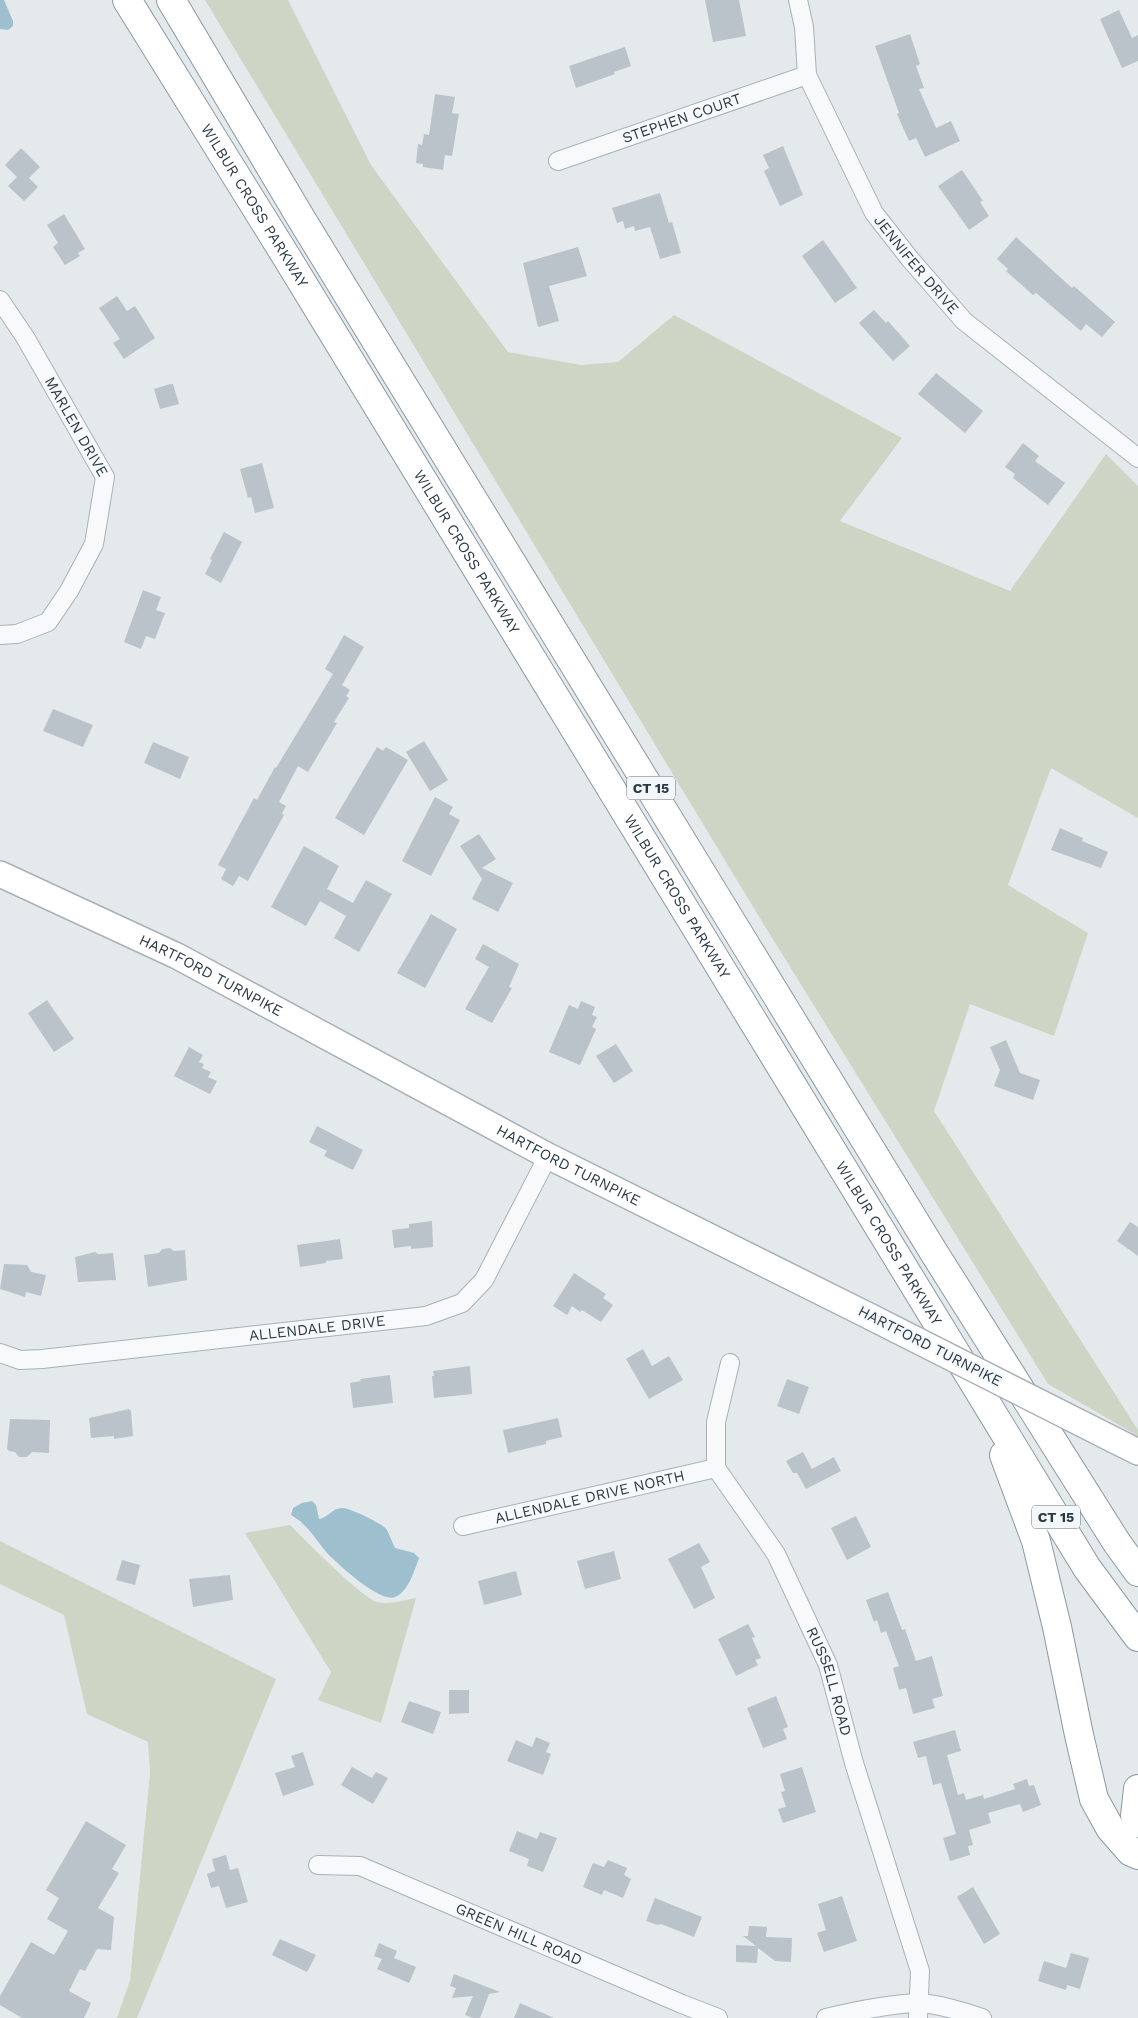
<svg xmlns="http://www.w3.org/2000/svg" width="1138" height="2018" viewBox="0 0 1138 2018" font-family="'Work Sans',sans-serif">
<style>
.green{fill:#cdd6c4}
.water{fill:#9ebfcd}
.building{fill:#bbc3ca}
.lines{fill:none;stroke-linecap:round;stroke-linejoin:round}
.minor-casing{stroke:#a8b1b7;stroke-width:20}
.secondary-casing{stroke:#a8b1b7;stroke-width:28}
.motorway-casing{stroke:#8a99a3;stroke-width:30}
.minor{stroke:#f7f9fa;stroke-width:18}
.secondary{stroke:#fff;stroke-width:25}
.motorway{stroke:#fff;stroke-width:28}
.secondary-bridge-casing{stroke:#a8b1b7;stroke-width:28;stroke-linecap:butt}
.secondary-bridge{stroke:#fff;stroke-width:25}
.labels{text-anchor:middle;stroke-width:4;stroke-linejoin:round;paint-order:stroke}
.shield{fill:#f4f7f9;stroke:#67737b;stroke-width:1}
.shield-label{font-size:14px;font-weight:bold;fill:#2a3a45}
.street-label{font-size:15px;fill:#2a3a45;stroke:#f4f7f9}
</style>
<rect width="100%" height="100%" fill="#e4e9ec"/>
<g class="green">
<polygon points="205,0 288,0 371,165 508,352 581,365 618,362 674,315 902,438 840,521 1010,591 1106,454 1138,486 1138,818 1051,768 1008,885 1088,933 1054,1036 970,1004 934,1111 1138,1430 1138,1436 1048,1384 758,915"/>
<path d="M290,1525C305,1540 361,1597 377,1602C390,1605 404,1600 416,1598L381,1723L318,1700L331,1672L245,1533Z"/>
<polygon points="0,1541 276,1679 137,2018 117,2018 130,1980 150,1773 148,1742 87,1714 64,1615 0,1584"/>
</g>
<g class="water">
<polygon points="0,0 4,0 13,21 13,26 8,30 0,29"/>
<path d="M312,1501L316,1505L319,1519C328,1518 332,1508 342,1508C350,1508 384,1524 387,1530C390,1536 392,1542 395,1548L414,1553L419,1558C414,1571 409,1591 395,1597C380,1603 339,1565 328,1554C319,1544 313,1533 303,1524C300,1520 295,1518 291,1515L293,1508L302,1503Z"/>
</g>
<g class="building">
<polygon points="705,0 739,0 746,36 713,42"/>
<polygon points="1119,10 1132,38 1138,35 1138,61 1122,68 1100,19"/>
<polygon points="910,34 920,64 916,66 924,88 919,89 936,128 951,121 960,141 925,157 916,138 909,141 897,114 899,113 875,46"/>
<polygon points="625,47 631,66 614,72 615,74 576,88 569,66"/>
<polygon points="435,94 455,97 452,113 459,114 452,156 445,155 443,170 423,167 423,164 416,163 418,144 422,145 424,134 429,135"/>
<polygon points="783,146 803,195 780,206 764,171 769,168 763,155"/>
<polygon points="21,148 40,167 29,178 38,187 24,201 8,186 17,177 5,165"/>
<polygon points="962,170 983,201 980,202 989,216 969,230 938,186"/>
<polygon points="660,193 669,223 672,222 681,253 660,259 650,227 635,231 634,226 625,229 623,221 617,223 612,208"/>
<polygon points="64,214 85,249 78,253 80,256 65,265 53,247 58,243 47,225"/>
<polygon points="1016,237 1072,288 1074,286 1115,322 1102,337 1086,324 1081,331 1036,293 1033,295 1006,271 1008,269 997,259"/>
<polygon points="823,240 857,288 835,303 802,256"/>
<polygon points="578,247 587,276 549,286 559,321 538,327 523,263"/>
<polygon points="117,296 127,311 135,306 155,338 124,359 113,343 120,339 99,308"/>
<polygon points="874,310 886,323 888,321 910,346 893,361 859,323"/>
<polygon points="936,373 983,411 965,433 918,394"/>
<polygon points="170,384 173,384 179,404 160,409 154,389"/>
<polygon points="1023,443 1039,456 1035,461 1065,483 1048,505 1013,478 1015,474 1005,467"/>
<polygon points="262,463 274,508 255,513 251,497 248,498 240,469"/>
<polygon points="224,532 242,542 221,583 205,574 212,560 210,559"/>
<polygon points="143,590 161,597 156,610 165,613 155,639 146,636 141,649 124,642"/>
<polygon points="344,635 364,647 342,685 350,690 346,696 349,698 334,722 337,723 308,772 298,766 279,802 286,806 282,813 284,815 248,881 239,876 233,886 221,879 226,869 218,865 254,798 257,800 275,767 276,768 333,674 325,669"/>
<polygon points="53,709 93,725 83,747 43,731"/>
<polygon points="424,741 448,780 430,791 406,752"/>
<polygon points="153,742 189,757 180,779 144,763"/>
<polygon points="377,747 383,751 386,747 408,760 364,835 335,818"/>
<polygon points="435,797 453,807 449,814 460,820 431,876 402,861"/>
<polygon points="1060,828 1083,838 1082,841 1108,852 1101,868 1051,850"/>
<polygon points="479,834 496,859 482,868 513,883 498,912 472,899 482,879 460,846"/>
<polygon points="304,846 339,866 327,889 353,903 366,880 392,894 359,952 334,938 346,916 320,901 306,926 271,907"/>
<polygon points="431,914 457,929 425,988 397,973"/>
<polygon points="483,944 519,964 509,987 512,988 492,1023 465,1009 489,967 475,959"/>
<polygon points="47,1000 74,1039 54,1052 28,1013"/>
<polygon points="581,1001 595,1007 592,1015 597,1017 592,1027 596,1029 580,1065 549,1052 569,1005 578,1009"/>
<polygon points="1006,1040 1020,1073 1040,1080 1033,1100 994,1086 1000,1070 990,1047"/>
<polygon points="616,1044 633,1071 614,1083 596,1056"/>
<polygon points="189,1047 203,1055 199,1062 204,1064 202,1068 211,1072 208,1077 217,1081 210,1094 174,1076"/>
<polygon points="317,1126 363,1150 353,1170 324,1156 327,1151 309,1142"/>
<polygon points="432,1221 433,1247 411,1249 411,1246 394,1248 392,1230 409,1228 409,1224"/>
<polygon points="1130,1222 1138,1227 1138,1256 1117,1241"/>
<polygon points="340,1239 343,1259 326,1261 326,1263 300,1267 297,1245"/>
<polygon points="170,1248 174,1251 185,1250 187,1280 148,1287 144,1255 159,1253 162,1249"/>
<polygon points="95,1252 98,1254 113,1253 116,1280 78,1282 75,1257"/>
<polygon points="4,1264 27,1265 31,1272 46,1275 41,1296 26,1292 25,1297 0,1289"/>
<polygon points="574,1273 606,1294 603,1298 613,1305 601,1322 582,1310 580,1312 572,1306 567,1315 553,1306"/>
<polygon points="643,1349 652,1366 669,1356 683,1380 649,1399 626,1359"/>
<polygon points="470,1366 472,1394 434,1398 432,1376 434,1376 433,1371"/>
<polygon points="390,1375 393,1403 353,1408 350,1383 361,1381 360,1379"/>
<polygon points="787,1379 809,1387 799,1414 777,1406"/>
<polygon points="129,1409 131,1411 133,1436 114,1439 114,1436 91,1438 89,1418"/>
<polygon points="558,1418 562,1437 546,1441 546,1444 508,1453 503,1430"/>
<polygon points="10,1419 50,1420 49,1453 32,1452 27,1457 19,1457 15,1452 9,1451 7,1449"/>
<polygon points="803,1452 812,1469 834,1457 841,1471 806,1489 797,1473 793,1473 786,1461"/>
<polygon points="856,1516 871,1547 847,1560 831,1528"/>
<polygon points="699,1543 710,1562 701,1567 715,1598 694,1609 668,1559"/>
<polygon points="614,1551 621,1579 585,1589 577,1561"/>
<polygon points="122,1560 140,1565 135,1585 116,1580"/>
<polygon points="516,1571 522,1595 484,1605 478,1581"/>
<polygon points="230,1575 233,1600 193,1607 189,1579"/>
<polygon points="888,1592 902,1630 905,1629 916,1661 932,1656 943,1696 932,1699 935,1708 913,1714 906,1688 899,1690 893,1668 899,1666 886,1631 881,1633 877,1620 874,1622 866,1600"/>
<polygon points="748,1624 755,1637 752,1638 761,1658 755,1660 758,1665 736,1676 718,1639"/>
<polygon points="449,1690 469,1690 469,1713 449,1714"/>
<polygon points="776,1696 788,1727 783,1729 787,1739 763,1748 747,1708"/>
<polygon points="409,1701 441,1712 433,1734 401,1722"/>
<polygon points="955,1730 961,1751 947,1755 958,1795 964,1793 966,1800 983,1795 984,1799 1015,1789 1013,1784 1027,1779 1029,1786 1034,1785 1041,1805 1023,1812 1020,1804 988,1813 991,1823 969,1830 973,1845 968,1846 970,1855 950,1861 943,1838 956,1834 941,1783 933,1785 926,1756 918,1758 913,1742"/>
<polygon points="536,1737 550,1743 546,1752 551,1754 543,1775 507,1761 516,1740 532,1747"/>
<polygon points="303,1752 314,1785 283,1796 275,1773 295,1767 291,1756"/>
<polygon points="352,1767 372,1778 376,1772 388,1778 373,1804 341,1785"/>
<polygon points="802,1767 816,1812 783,1823 778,1809 786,1807 781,1792 785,1791 780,1774"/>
<polygon points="86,1821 126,1845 112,1869 119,1873 98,1908 114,1917 111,1950 97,1949 85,1971 80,1969 69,1991 91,2003 84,2018 22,2018 0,2005 0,1996 31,1942 54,1955 68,1931 47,1919 59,1898 46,1890"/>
<polygon points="517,1831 537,1839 540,1832 557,1838 543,1872 527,1866 529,1859 509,1851"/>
<polygon points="226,1855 230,1870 238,1868 248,1902 226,1908 219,1886 211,1888 207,1874 215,1871 212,1859"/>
<polygon points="608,1860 627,1868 624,1875 631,1879 623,1898 604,1890 602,1895 583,1887 593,1863 604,1867"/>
<polygon points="973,1887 1000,1934 984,1944 957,1897"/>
<polygon points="842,1896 857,1941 824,1952 817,1933 826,1930 818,1904"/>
<polygon points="655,1898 702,1917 694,1937 661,1924 658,1925 646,1921"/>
<polygon points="749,1926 767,1927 766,1937 792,1938 791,1962 775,1961 758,1948 757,1963 736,1962 736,1945 756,1946 743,1936 748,1936"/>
<polygon points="280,1939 316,1955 307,1972 272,1955"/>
<polygon points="379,1943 397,1951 394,1958 416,1967 409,1983 377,1969 382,1959 374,1956"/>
<polygon points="1071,1953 1089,1958 1080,1989 1067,1985 1066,1990 1038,1981 1044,1961 1066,1968"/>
<polygon points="454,1974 500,1992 489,1994 480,2018 473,2018 465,2015 473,1996 452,1998 456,1988 450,1986"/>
<polygon points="520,2003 554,2018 514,2018"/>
</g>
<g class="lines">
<g class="minor-casing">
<g id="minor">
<path id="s1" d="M798,0L804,27L807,75L874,213L910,259L964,321L1138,458"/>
<path id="s2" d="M558,161L807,75"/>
<path id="s3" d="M0,300L25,337L105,477L94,544L69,591L48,622L17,634L0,635"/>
<path id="s4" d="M0,1353L20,1360L42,1359L426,1316L462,1303L484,1280L548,1156"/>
<path id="s5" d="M730,1363L716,1422V1468L776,1554L828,1665L854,1763L920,1971L918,2018"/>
<path id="s6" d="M463,1526L716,1468"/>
<path id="s7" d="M318,1865L360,1866L682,2004L718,2018"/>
<path d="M826,2018C855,2011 887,2004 918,2003C934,2003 965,2012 982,2018"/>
</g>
</g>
<g class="secondary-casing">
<g id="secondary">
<path id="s8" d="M0,874L177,956L548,1156L871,1317"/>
<polyline points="1114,1440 1138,1452"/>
</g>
</g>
<g class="motorway-casing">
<g id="motorway">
<path id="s9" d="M127,0L289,261L1087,1568L1138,1637"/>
<polyline points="171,0 302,220 933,1251 1117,1543 1138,1572"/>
<polyline points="1004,1455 1036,1541 1057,1627 1079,1735 1094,1799 1110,1828 1131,1852 1138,1855"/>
<polyline points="1138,1789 1135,1816 1138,1823"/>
</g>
</g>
<use href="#minor" class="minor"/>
<use href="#secondary" class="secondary"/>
<use href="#motorway" class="motorway"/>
<g class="secondary-bridge-casing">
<polyline id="secondary-bridge" points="871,1317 1114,1440"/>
</g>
<use href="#secondary-bridge" class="secondary-bridge"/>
</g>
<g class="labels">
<g class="shield">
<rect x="627" y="776.5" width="48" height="23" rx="4"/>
<rect x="1032" y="1505.5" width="48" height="23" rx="4"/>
</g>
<g class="shield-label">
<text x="651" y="793">CT 15</text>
<text x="1056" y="1522">CT 15</text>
</g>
<g class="street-label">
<text dy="5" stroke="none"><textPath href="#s2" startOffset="131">STEPHEN COURT</textPath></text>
<text dy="5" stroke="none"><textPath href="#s9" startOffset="242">WILBUR CROSS PARKWAY</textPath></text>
<text dy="5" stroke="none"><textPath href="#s1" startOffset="296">JENNIFER DRIVE</textPath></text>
<text dy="5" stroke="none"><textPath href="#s3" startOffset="148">MARLEN DRIVE</textPath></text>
<text dy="5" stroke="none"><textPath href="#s9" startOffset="648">WILBUR CROSS PARKWAY</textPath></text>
<text dy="5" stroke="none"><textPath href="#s9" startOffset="1052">WILBUR CROSS PARKWAY</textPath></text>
<text dy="5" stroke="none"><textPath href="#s8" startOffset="234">HARTFORD TURNPIKE</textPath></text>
<text dy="5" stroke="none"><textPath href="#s8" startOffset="639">HARTFORD TURNPIKE</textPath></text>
<text dy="5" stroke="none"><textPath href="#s9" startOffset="1458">WILBUR CROSS PARKWAY</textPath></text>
<text dy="5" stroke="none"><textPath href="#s4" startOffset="320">ALLENDALE DRIVE</textPath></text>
<text transform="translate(930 1346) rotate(27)" y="5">HARTFORD TURNPIKE</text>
<text dy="5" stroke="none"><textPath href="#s6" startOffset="130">ALLENDALE DRIVE NORTH</textPath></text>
<text dy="5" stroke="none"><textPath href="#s5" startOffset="350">RUSSELL ROAD</textPath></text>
<text dy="5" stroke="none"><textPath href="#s7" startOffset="215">GREEN HILL ROAD</textPath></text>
</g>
</g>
</svg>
